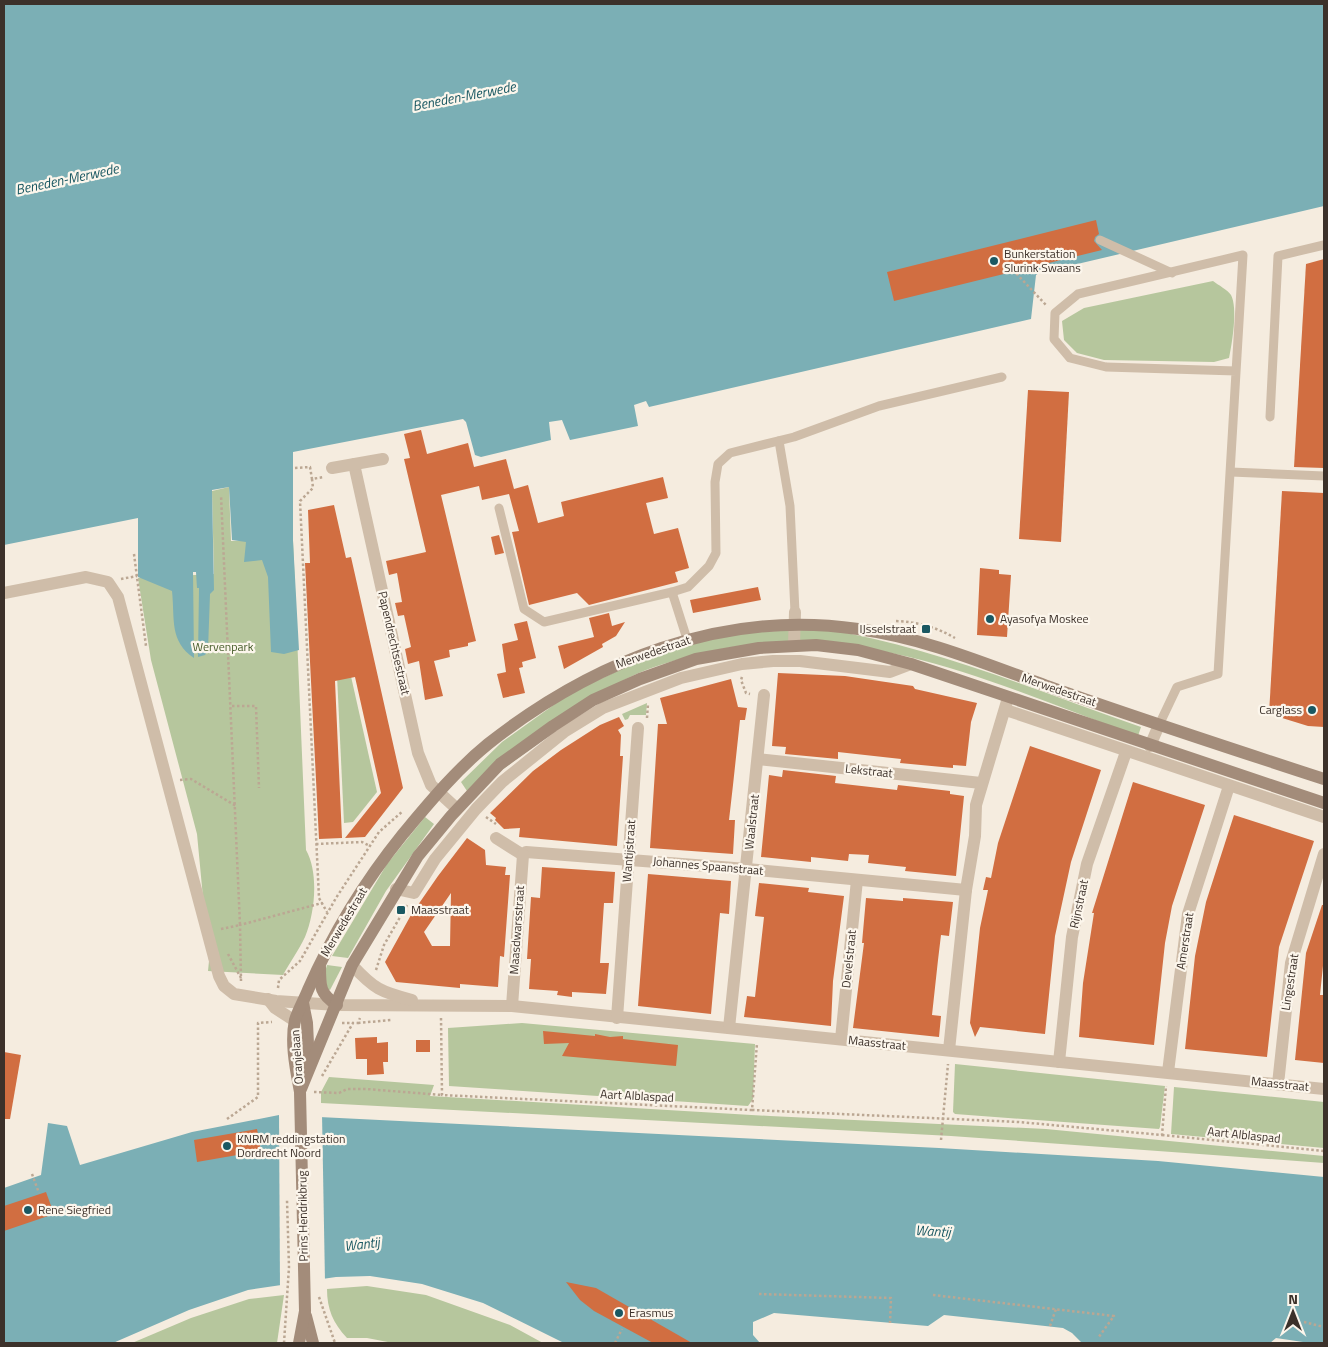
<svg xmlns="http://www.w3.org/2000/svg" width="1328" height="1347" viewBox="0 0 1328 1347" font-family="'Titillium Web',sans-serif">
<style>
.green{fill:#b6c69d}
.water{fill:#7bafb5}
.pier{fill:#f5ecdf}
.building{fill:#d16e41;fill-rule:evenodd}
.lines{fill:none;stroke-linecap:round;stroke-linejoin:round}
.path{stroke:#bba793;stroke-width:2.5;stroke-dasharray:2.5 2.5;stroke-linecap:butt}
.service{stroke:#cfbda9;stroke-width:9}
.minor{stroke:#cfbda9;stroke-width:12}
.secondary{stroke:#a38c7a;stroke-width:12}
.poi-dot{fill:#1a5862;stroke:#fcf6ec;stroke-width:2}
.labels{text-anchor:middle;stroke-width:4.5;stroke-linejoin:round;paint-order:stroke}
.poi-label{font-size:12px;fill:#3c312a;stroke:#fcf6ec;text-anchor:start}
.street-label{font-size:12px;fill:#3c312a;stroke:#fcf6ec}
.park-label{font-size:12px;fill:#475d2b;stroke:#fcf6ec}
.water-label{font-size:14px;font-style:italic;fill:#1a5862;stroke:#fcf6ec}
</style>
<rect width="100%" height="100%" fill="#f5ecdf"/>
<g class="green">
<path d="M1213,281C1218,285 1228,290 1231,295C1238,308 1232,344 1229,358L1214,362L1104,360L1077,353L1064,340L1062,321L1084,308Z"/>
<path d="M229,487L231,541L293,540L306,850C319,873 315,913 305,937C299,950 290,962 283,975L208,971L209,961L197,834L151,660L138,578L214,574L212,491Z"/>
<path d="M823,629C932,646 1037,691 1141,727L1138,736C992,683 853,613 695,655C673,661 650,667 630,677C613,685 597,701 581,712C544,739 506,767 469,794L461,782L502,742L569,694L649,656L731,633Z"/>
<polygon points="341,632 377,792 353,822 344,823 335,633"/>
<polygon points="647,703 646,715 630,715 628,719 625,720 622,714"/>
<polygon points="425,817 434,824 386,891 348,958 332,956 387,864"/>
<polygon points="327,965 342,967 330,990 327,989 325,972"/>
<polygon points="522,1023 755,1044 753,1099 748,1106 449,1086 448,1028"/>
<polygon points="955,1064 1165,1086 1160,1127 1159,1129 955,1114 953,1112"/>
<polygon points="329,1077 434,1085 430,1096 770,1116 1046,1129 1324,1156 1324,1163 951,1136 321,1103 321,1092"/>
<polygon points="1174,1087 1324,1102 1324,1148 1171,1134"/>
<path d="M367,1286L426,1295L510,1325L543,1343H393L367,1338H347C333,1323 327,1309 327,1289Z"/>
<polygon points="284,1295 277,1343 132,1343 191,1318 249,1299"/>
</g>
<g class="water">
<path d="M4,4H1324V206L1039,273L1036,275L1031,319L649,407L646,401L634,405L638,426L570,440L562,420L549,422L551,440L481,457L475,455L466,422L463,419L293,452V541L299,650L284,654L271,652L268,577L262,560L244,562L246,542L232,540L229,487L212,490L214,590L210,594L208,650L205,655L198,657L199,588H197L196,572H193L194,658C169,641 175,619 172,591L138,577V518L4,545Z"/>
<polygon points="279,1115 939,1148 1158,1161 1324,1177 1324,1342 1303,1342 1276,1338 1270,1343 1082,1343 1072,1333 1063,1328 944,1315 928,1326 774,1313 753,1322 753,1335 760,1343 564,1343 483,1303 422,1284 370,1276 336,1277 248,1290 189,1310 113,1343 4,1343 4,1188 41,1175 48,1123 67,1126 80,1165 192,1132"/>
</g>
<polygon class="pier" points="279,1112 322,1114 325,1282 280,1288"/>
<g class="building">
<polygon points="1096,220 1099,234 1095,237 1094,241 1102,250 894,301 887,272"/>
<polygon points="1324,259 1324,468 1294,467 1306,264"/>
<polygon points="1028,390 1069,392 1061,542 1019,539"/>
<polygon points="421,430 427,454 468,443 474,467 506,459 514,489 528,485 538,523 564,516 561,502 663,477 668,498 646,503 654,534 678,528 689,568 675,572 678,582 589,605 577,593 529,605 512,532 519,531 509,494 482,500 479,486 441,495 476,641 468,643 468,646 449,650 450,657 434,661 443,696 425,700 419,661 408,664 405,649 411,647 404,615 398,616 395,603 402,602 397,573 389,575 386,561 426,552 404,459 410,458 404,434"/>
<polygon points="1282,491 1324,493 1324,727 1308,726 1269,714"/>
<polygon points="334,505 346,558 351,557 403,788 365,837 345,838 381,793 355,677 335,681 342,838 319,839 305,563 310,563 308,510"/>
<polygon points="499,535 504,553 495,555 491,537"/>
<polygon points="980,568 999,570 999,574 1011,575 1007,637 977,635"/>
<polygon points="758,587 761,600 693,613 690,600"/>
<polygon points="609,613 612,626 625,622 616,636 602,644 603,647 564,669 558,646 594,637 589,618"/>
<polygon points="527,621 536,658 522,662 523,667 519,668 525,693 503,698 497,674 506,672 502,644 518,640 514,624"/>
<polygon points="778,673 845,676 913,686 915,689 977,703 971,722 966,766 953,765 953,768 942,767 900,763 901,759 838,752 838,759 785,754 786,747 772,746"/>
<polygon points="731,679 738,707 747,708 745,720 740,720 733,785 729,820 735,820 733,854 650,848 658,724 667,724 660,698"/>
<polygon points="619,717 624,726 618,730 621,735 620,756 623,756 617,846 519,837 520,828 504,829 495,820 496,818 490,813 533,771 561,750 600,725"/>
<polygon points="1030,746 1101,770 1071,862 1055,936 1045,1034 980,1027 975,1037 970,1023 980,928 988,890 983,890 986,877 991,878 998,843"/>
<polygon points="783,770 836,776 835,783 897,790 898,785 950,791 950,794 964,796 956,876 905,871 906,867 868,863 869,855 849,854 848,861 811,857 811,862 761,857 769,775 782,777"/>
<polygon points="1133,782 1205,805 1172,906 1165,943 1154,1045 1079,1037 1083,983 1094,913 1092,913"/>
<polygon points="1234,815 1314,841 1279,947 1267,1057 1185,1049 1195,956 1206,902"/>
<path d="M467,838L485,850L486,865L506,867L505,875H510L504,957L500,956L498,987L460,984V988L396,982L385,962L411,915L438,876ZM451,893L450,946H432L424,932Z"/>
<polygon points="542,867 615,872 613,903 604,903 600,963 609,963 606,994 572,992 572,997 557,995 558,991 529,989 531,959 527,959 531,897 540,898"/>
<polygon points="648,874 731,881 729,914 720,913 711,1014 638,1006"/>
<polygon points="759,883 809,888 808,892 844,896 833,981 831,1026 744,1017 747,996 755,997 764,917 755,916"/>
<polygon points="866,898 903,901 903,898 953,902 949,936 941,935 938,960 932,1015 941,1016 939,1037 853,1028 864,943 862,943"/>
<polygon points="1322,905 1324,905 1324,956 1320,995 1324,995 1324,1063 1295,1060 1306,953"/>
<polygon points="543,1031 595,1036 595,1034 610,1037 623,1036 623,1039 678,1045 676,1066 562,1056 569,1043 544,1044"/>
<polygon points="377,1037 377,1043 388,1042 388,1062 383,1062 384,1074 367,1075 367,1059 356,1059 355,1038"/>
<rect x="416" y="1040" width="14" height="12"/>
<polygon points="4,1052 21,1055 10,1119 4,1119"/>
<polygon points="257,1129 261,1151 197,1162 194,1140"/>
<polygon points="46,1192 54,1214 4,1231 4,1206"/>
<polygon points="566,1282 596,1288 692,1343 653,1343 594,1311 580,1300"/>
</g>
<g class="lines">
<g class="path">
<polyline points="1013,270 1046,305"/>
<polyline points="295,468 310,467 312,479 324,477"/>
<polyline points="312,479 313,488 300,501 319,898 327,912"/>
<polyline points="134,554 146,646"/>
<polyline points="121,579 137,576"/>
<path d="M896,621C918,622 936,627 955,638"/>
<polyline points="742,677 741,680 746,693 750,694"/>
<polyline points="232,706 256,706 259,788"/>
<polyline points="647,718 648,704"/>
<polyline points="180,780 191,779 236,806"/>
<polyline points="486,817 496,824"/>
<polyline points="316,844 362,842 370,846"/>
<polyline points="221,929 240,925 221,495"/>
<polyline points="228,954 241,978"/>
<polyline points="376,970 384,945 407,905"/>
<polyline points="241,981 240,925 322,903"/>
<polyline points="278,988 279,980 300,961 336,898 379,832 403,811"/>
<polyline points="441,1018 442,1095 752,1110 757,1043"/>
<polyline points="342,1023 353,1023"/>
<polyline points="358,1023 391,1020"/>
<polyline points="322,1076 353,1023 358,1023 360,1018"/>
<polyline points="314,1092 339,1093 347,1089 366,1089 442,1095"/>
<polyline points="752,1110 1019,1122 1162,1135 1166,1086"/>
<polyline points="227,1119 258,1097 258,1023 272,1022"/>
<polyline points="1162,1135 1324,1151"/>
<polyline points="941,1140 948,1064"/>
<polyline points="32,1174 39,1193"/>
<polyline points="759,1294 891,1298 890,1323"/>
<polyline points="933,1295 1114,1316 1098,1338"/>
<polyline points="319,1297 335,1343"/>
<polyline points="1304,1322 1324,1327"/>
<polyline points="1050,1326 1056,1309"/>
<polyline points="284,1343 289,1267 287,1200"/>
<polyline points="615,1343 622,1329"/>
<polyline points="1324,1343 1324,1342"/>
</g>
<g class="service">
<polyline points="1100,240 1172,273"/>
<polyline points="1270,417 1278,256 1324,245"/>
<polyline points="779,441 790,506 795,612"/>
<polyline points="1231,472 1324,476"/>
<polyline points="499,508 524,609 544,622 672,592 688,587 709,566 716,553 715,482 718,464 730,453 794,437 879,406 1002,377"/>
<polyline points="672,592 687,639"/>
<polyline points="1159,725 1177,687 1218,674 1243,255 1078,294 1055,313 1054,339 1070,358 1106,367 1236,371"/>
</g>
<g class="minor">
<polyline points="354,464 418,753 431,785 457,809"/>
<polyline points="332,468 383,459"/>
<polyline points="4,593 86,577 108,582 118,597 219,976 224,986 234,994 276,1001 337,1005 512,1006 1324,1089"/>
<polyline points="794,645 795,612"/>
<polyline points="1006,710 1324,817"/>
<polyline points="1150,746 1159,725"/>
<polyline points="758,759 981,783"/>
<polyline points="496,838 523,855"/>
<polyline points="523,855 526,852 747,869 966,890"/>
<polyline points="396,889 414,893 435,859 476,809 502,782 564,732 603,708 681,678 742,664 773,661 800,661 890,672 911,664"/>
<path d="M352,965C374,989 381,992 412,1000"/>
<polyline points="268,999 275,1008 295,1021"/>
<polyline points="512,1006 523,855"/>
<polyline points="617,1018 638,728"/>
<polyline points="729,1028 764,695"/>
<polyline points="841,1039 857,880"/>
<polyline points="949,1050 966,890 975,836 976,805 1008,698"/>
<polyline points="1059,1062 1072,937 1087,864 1126,752"/>
<polyline points="1168,1072 1188,914 1229,786"/>
<polyline points="1278,1084 1291,963 1324,854"/>
</g>
<g class="secondary">
<path d="M320,967C320,987 320,994 337,1005"/>
<polyline points="303,1003 307,1023 309,1065"/>
<polyline points="301,1089 352,965 418,856 451,816 500,764 553,726 593,700 640,679 696,659 759,648 816,645 858,650 911,664 1324,803"/>
<polyline points="306,1316 313,1343"/>
<path d="M299,1343L305,1311L300,1092C296,1070 290,1043 295,1020C298,1010 304,1000 308,990C332,935 365,881 403,834C429,803 456,770 488,744C593,661 723,609 858,629C927,638 993,667 1058,690C1146,721 1235,750 1324,779"/>
</g>
</g>
<g class="poi-dot">
<circle cx="994" cy="261" r="5"/>
<circle cx="990" cy="619" r="5"/>
<rect x="921" y="624" width="10" height="10" rx="2.5"/>
<circle cx="1312" cy="710" r="5"/>
<rect x="396" y="905" width="10" height="10" rx="2.5"/>
<circle cx="227" cy="1146" r="5"/>
<circle cx="28" cy="1210" r="5"/>
<circle cx="619" cy="1313" r="5"/>
</g>
<g class="labels">
<g class="poi-label">
<text x="1004" y="258">Bunkerstation<tspan x="1004" dy="14">Slurink Swaans</tspan></text>
<text x="1000" y="623">Ayasofya Moskee</text>
<text x="916" y="633" text-anchor="end">IJsselstraat</text>
<text x="1302" y="714" text-anchor="end">Carglass</text>
<text x="411" y="914">Maasstraat</text>
<text x="237" y="1143">KNRM reddingstation<tspan x="237" dy="14">Dordrecht Noord</tspan></text>
<text x="38" y="1214">Rene Siegfried</text>
<text x="629" y="1317">Erasmus</text>
</g>
<g class="street-label">
<text transform="translate(394 643) rotate(77)" y="4">Papendrechtsestraat</text>
<text transform="translate(653 652) rotate(-19)" y="4">Merwedestraat</text>
<text transform="translate(1059 690) rotate(19)" y="4">Merwedestraat</text>
<text transform="translate(869 771) rotate(6)" y="4">Lekstraat</text>
<text transform="translate(752 822) rotate(-84)" y="4">Waalstraat</text>
<text transform="translate(629 851) rotate(-86)" y="4">Wantijstraat</text>
<text transform="translate(708 866) rotate(5)" y="4">Johannes Spaanstraat</text>
<text transform="translate(1079 904) rotate(-78)" y="4">Rijnstraat</text>
<text transform="translate(344 922) rotate(-59)" y="4">Merwedestraat</text>
<text transform="translate(517 930) rotate(-86)" y="4">Maasdwarsstraat</text>
<text transform="translate(1185 941) rotate(-81)" y="4">Amerstraat</text>
<text transform="translate(849 959) rotate(-84)" y="4">Develstraat</text>
<text transform="translate(1290 982) rotate(-81)" y="4">Lingestraat</text>
<text transform="translate(877 1043) rotate(6)" y="4">Maasstraat</text>
<text transform="translate(297 1057) rotate(-94)" y="4">Oranjelaan</text>
<text transform="translate(1280 1084) rotate(6)" y="4">Maasstraat</text>
<text transform="translate(637 1096) rotate(3)" y="4">Aart Alblaspad</text>
<text transform="translate(1244 1135) rotate(6)" y="4">Aart Alblaspad</text>
<text transform="translate(303 1216) rotate(-91)" y="4">Prins Hendrikbrug</text>
</g>
<g class="park-label">
<text x="223" y="651">Wervenpark</text>
</g>
<g class="water-label">
<text transform="translate(464 96) rotate(-11)" y="5">Beneden-Merwede</text>
<text transform="translate(67 179) rotate(-12)" y="5">Beneden-Merwede</text>
<text transform="translate(933 1231) rotate(3)" y="5">Wantij</text>
<text transform="translate(362 1244) rotate(-7)" y="5">Wantij</text>
</g>
</g>
<rect width="1328" height="1347" fill="none" stroke="#3c312a" stroke-width="10"/>
<g transform="translate(1293 1312)" stroke="#fcf6ec" stroke-width="4" paint-order="stroke">
<path d="M0-4L9 19L0 12L-9 19Z" fill="#3c312a"/>
<text y="-8" font-size="14" font-weight="bold" text-anchor="middle" fill="#3c312a">N</text>
</g>
</svg>
